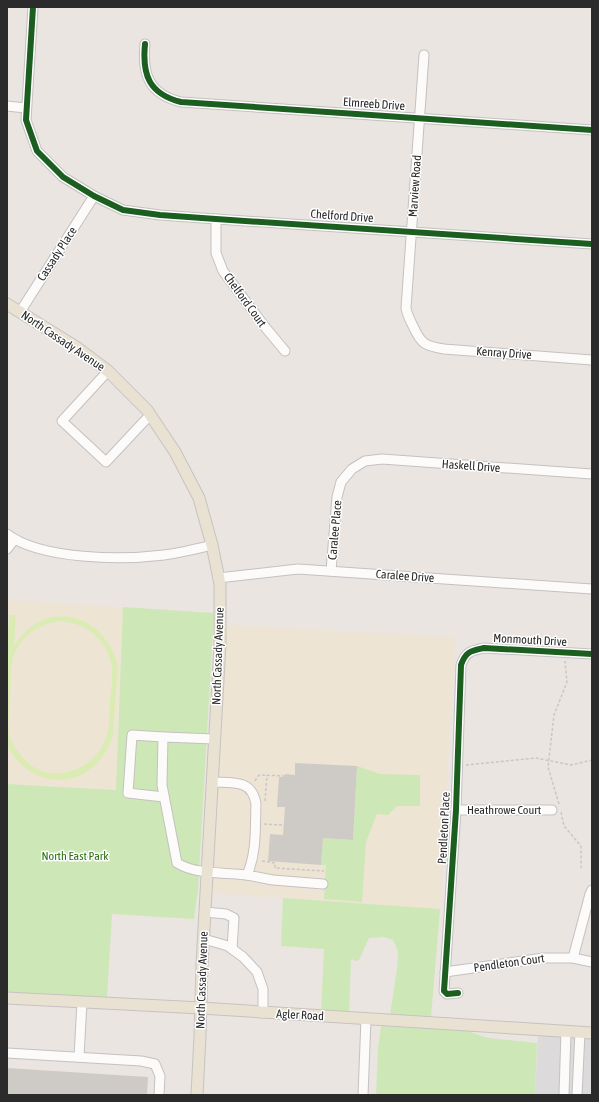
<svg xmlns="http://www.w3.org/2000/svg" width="599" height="1102" viewBox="0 0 599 1102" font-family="'Asap Condensed',sans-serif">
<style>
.industrial{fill:#dddadc}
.education{fill:#eee4d4}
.green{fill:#cde8b6}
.pitch{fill:#daecb3;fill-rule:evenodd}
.building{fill:#cecbc7}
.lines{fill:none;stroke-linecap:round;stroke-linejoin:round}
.minor-casing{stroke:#c3c1c2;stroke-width:11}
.major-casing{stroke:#c5c3c1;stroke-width:13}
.path{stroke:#c8c7c7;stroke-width:1.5;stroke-dasharray:3 2;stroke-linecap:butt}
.minor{stroke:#fcfbfa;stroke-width:9}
.major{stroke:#e9e2d2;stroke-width:11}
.cycleway-casing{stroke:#fff;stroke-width:8}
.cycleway{stroke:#1b5e20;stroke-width:6}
.labels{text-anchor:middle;stroke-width:3;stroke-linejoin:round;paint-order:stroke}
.street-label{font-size:12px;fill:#2b2b2b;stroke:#fff}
.park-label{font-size:12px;fill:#2b7013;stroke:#fff}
</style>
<rect width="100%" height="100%" fill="#eae5e0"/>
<polygon class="industrial" points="538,1034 592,1037 592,1095 535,1095"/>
<g class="education">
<polygon points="7,600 123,607 116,790 7,784"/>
<polygon points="226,625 455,637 440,909 213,893"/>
</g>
<g class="green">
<polygon points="123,607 214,613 198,889 194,919 112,914 107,998 7,992 7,784 116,790"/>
<polygon points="357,766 380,774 420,775 420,806 397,806 388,815 377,814 366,842 362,902 324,899 326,865 321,865 323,838 353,840"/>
<polygon points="283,898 440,909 431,1017 390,1015 397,969 398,951 393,940 384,937 369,938 359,960 356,961 351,959 349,1013 321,1012 324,949 281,946"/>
<polygon points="381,1026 467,1031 488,1038 537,1043 535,1095 376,1095 378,1049"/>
</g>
<path class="pitch" d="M9,615H16L14,646C18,641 22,634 27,630C63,599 109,624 118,667L113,735C96,791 33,795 7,745V649ZM60,621C85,622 108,640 112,667C113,678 111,690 110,700C109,710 110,721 108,730C103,758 78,775 51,773C33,771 21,758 12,742C6,730 9,714 10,701C11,689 10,669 13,658C20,636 38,624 60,621Z"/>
<g class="building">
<polygon points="295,763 357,766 353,840 323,838 321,865 268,861 270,834 283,835 285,807 277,807 279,777 285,777 285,774 295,775"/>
<polygon points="7,1068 148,1077 147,1095 7,1095"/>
</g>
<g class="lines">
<g class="minor-casing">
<g id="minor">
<polyline points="33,7 26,120 37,151 63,177 94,196 123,210 160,215 216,219 592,244"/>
<path d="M145,44C142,75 149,94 181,102L592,130"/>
<path d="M424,55L406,308C407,315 410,320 413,326C421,344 425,346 444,349L592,360"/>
<polyline points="7,106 26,108"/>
<polyline points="216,219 216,253 223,271 265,327 285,351"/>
<polyline points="20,312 94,196"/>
<polyline points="108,371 62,421 106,462 150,415"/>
<path d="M7,534C41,560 123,560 164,555C180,553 196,549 212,545"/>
<polyline points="7,549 14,540"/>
<polyline points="331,571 337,497 341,482 352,469 365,461 382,459 592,474"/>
<polyline points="218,578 298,569 592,589"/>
<polyline points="163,737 132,735 128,793 164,797"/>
<path d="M212,782C233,783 252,779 256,804C255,828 257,852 247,875C224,872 197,875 177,863L162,785L163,737L215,739"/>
<polyline points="456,810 552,810"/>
<polyline points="247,875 273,880 323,884"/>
<polyline points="205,912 226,914 234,918 232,949"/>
<polyline points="204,939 228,946 243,957 257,972 263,989 263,1013"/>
<polyline points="573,958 590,894 592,890"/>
<polyline points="445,972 543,958 573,958 592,962"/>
<path d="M458,993L447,994L444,991L456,810L461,665C466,651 471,651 484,648L592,654"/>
<polyline points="7,1053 141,1061 155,1064 160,1076 159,1095"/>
<polyline points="79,1057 82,1002"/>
<polyline points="363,1095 366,1019"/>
<polyline points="564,1095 566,1031"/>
<polyline points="577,1095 580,1032"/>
</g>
</g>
<g class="major-casing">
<g id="major">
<polyline points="7,304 76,347 108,371 147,410 175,452 199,498 212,545 220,584 220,644 202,964 200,1036 197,1095"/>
<polyline points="7,998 201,1008 592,1033"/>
</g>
</g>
<g class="path">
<polyline points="466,765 536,758 571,765 592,760"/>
<polyline points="255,781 258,776 260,775 285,776"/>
<polyline points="265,801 267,775"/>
<polyline points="559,804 548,767 554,715 567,682 565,661"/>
<polyline points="561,812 564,826 581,846 581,868"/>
<polyline points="264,824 283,825"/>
<polyline points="262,861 275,863 275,868 324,871"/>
</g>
<use href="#minor" class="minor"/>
<use href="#major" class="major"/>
<g class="cycleway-casing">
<g id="cycleway">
<polyline points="33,7 26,120 37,151 63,177 94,196 123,210 160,215 216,219 592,244"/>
<path d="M145,44C142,75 149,94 181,102L592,130"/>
<path d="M458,993L447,994L444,991L456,810L461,665C466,651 471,651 484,648L592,654"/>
</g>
</g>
<use href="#cycleway" class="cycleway"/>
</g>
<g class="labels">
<g class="street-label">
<text transform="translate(374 104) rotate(4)" y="4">Elmreeb Drive</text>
<text transform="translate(415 186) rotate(-86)" y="4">Marview Road</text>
<text transform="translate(342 216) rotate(4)" y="4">Chelford Drive</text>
<text transform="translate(57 254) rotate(-57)" y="4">Cassady Place</text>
<text transform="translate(245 300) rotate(54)" y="4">Chelford Court</text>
<text transform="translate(63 341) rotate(34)" y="4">North Cassady Avenue</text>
<text transform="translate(504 353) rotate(4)" y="4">Kenray Drive</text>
<text transform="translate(471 466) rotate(4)" y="4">Haskell Drive</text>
<text transform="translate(335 530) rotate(-85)" y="4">Caralee Place</text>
<text transform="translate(405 576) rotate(4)" y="4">Caralee Drive</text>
<text transform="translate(530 640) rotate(3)" y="4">Monmouth Drive</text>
<text transform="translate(218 656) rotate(-88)" y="4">North Cassady Avenue</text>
<text x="504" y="814">Heathrowe Court</text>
<text transform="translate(444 828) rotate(-87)" y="4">Pendleton Place</text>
<text transform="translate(509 963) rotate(-8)" y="4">Pendleton Court</text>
<text transform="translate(202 980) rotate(-88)" y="4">North Cassady Avenue</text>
<text transform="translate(300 1015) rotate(3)" y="4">Agler Road</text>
</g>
<g class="park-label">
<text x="75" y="860">North East Park</text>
</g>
</g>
<rect width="599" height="1102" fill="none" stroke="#2b2b2b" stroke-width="16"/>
</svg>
